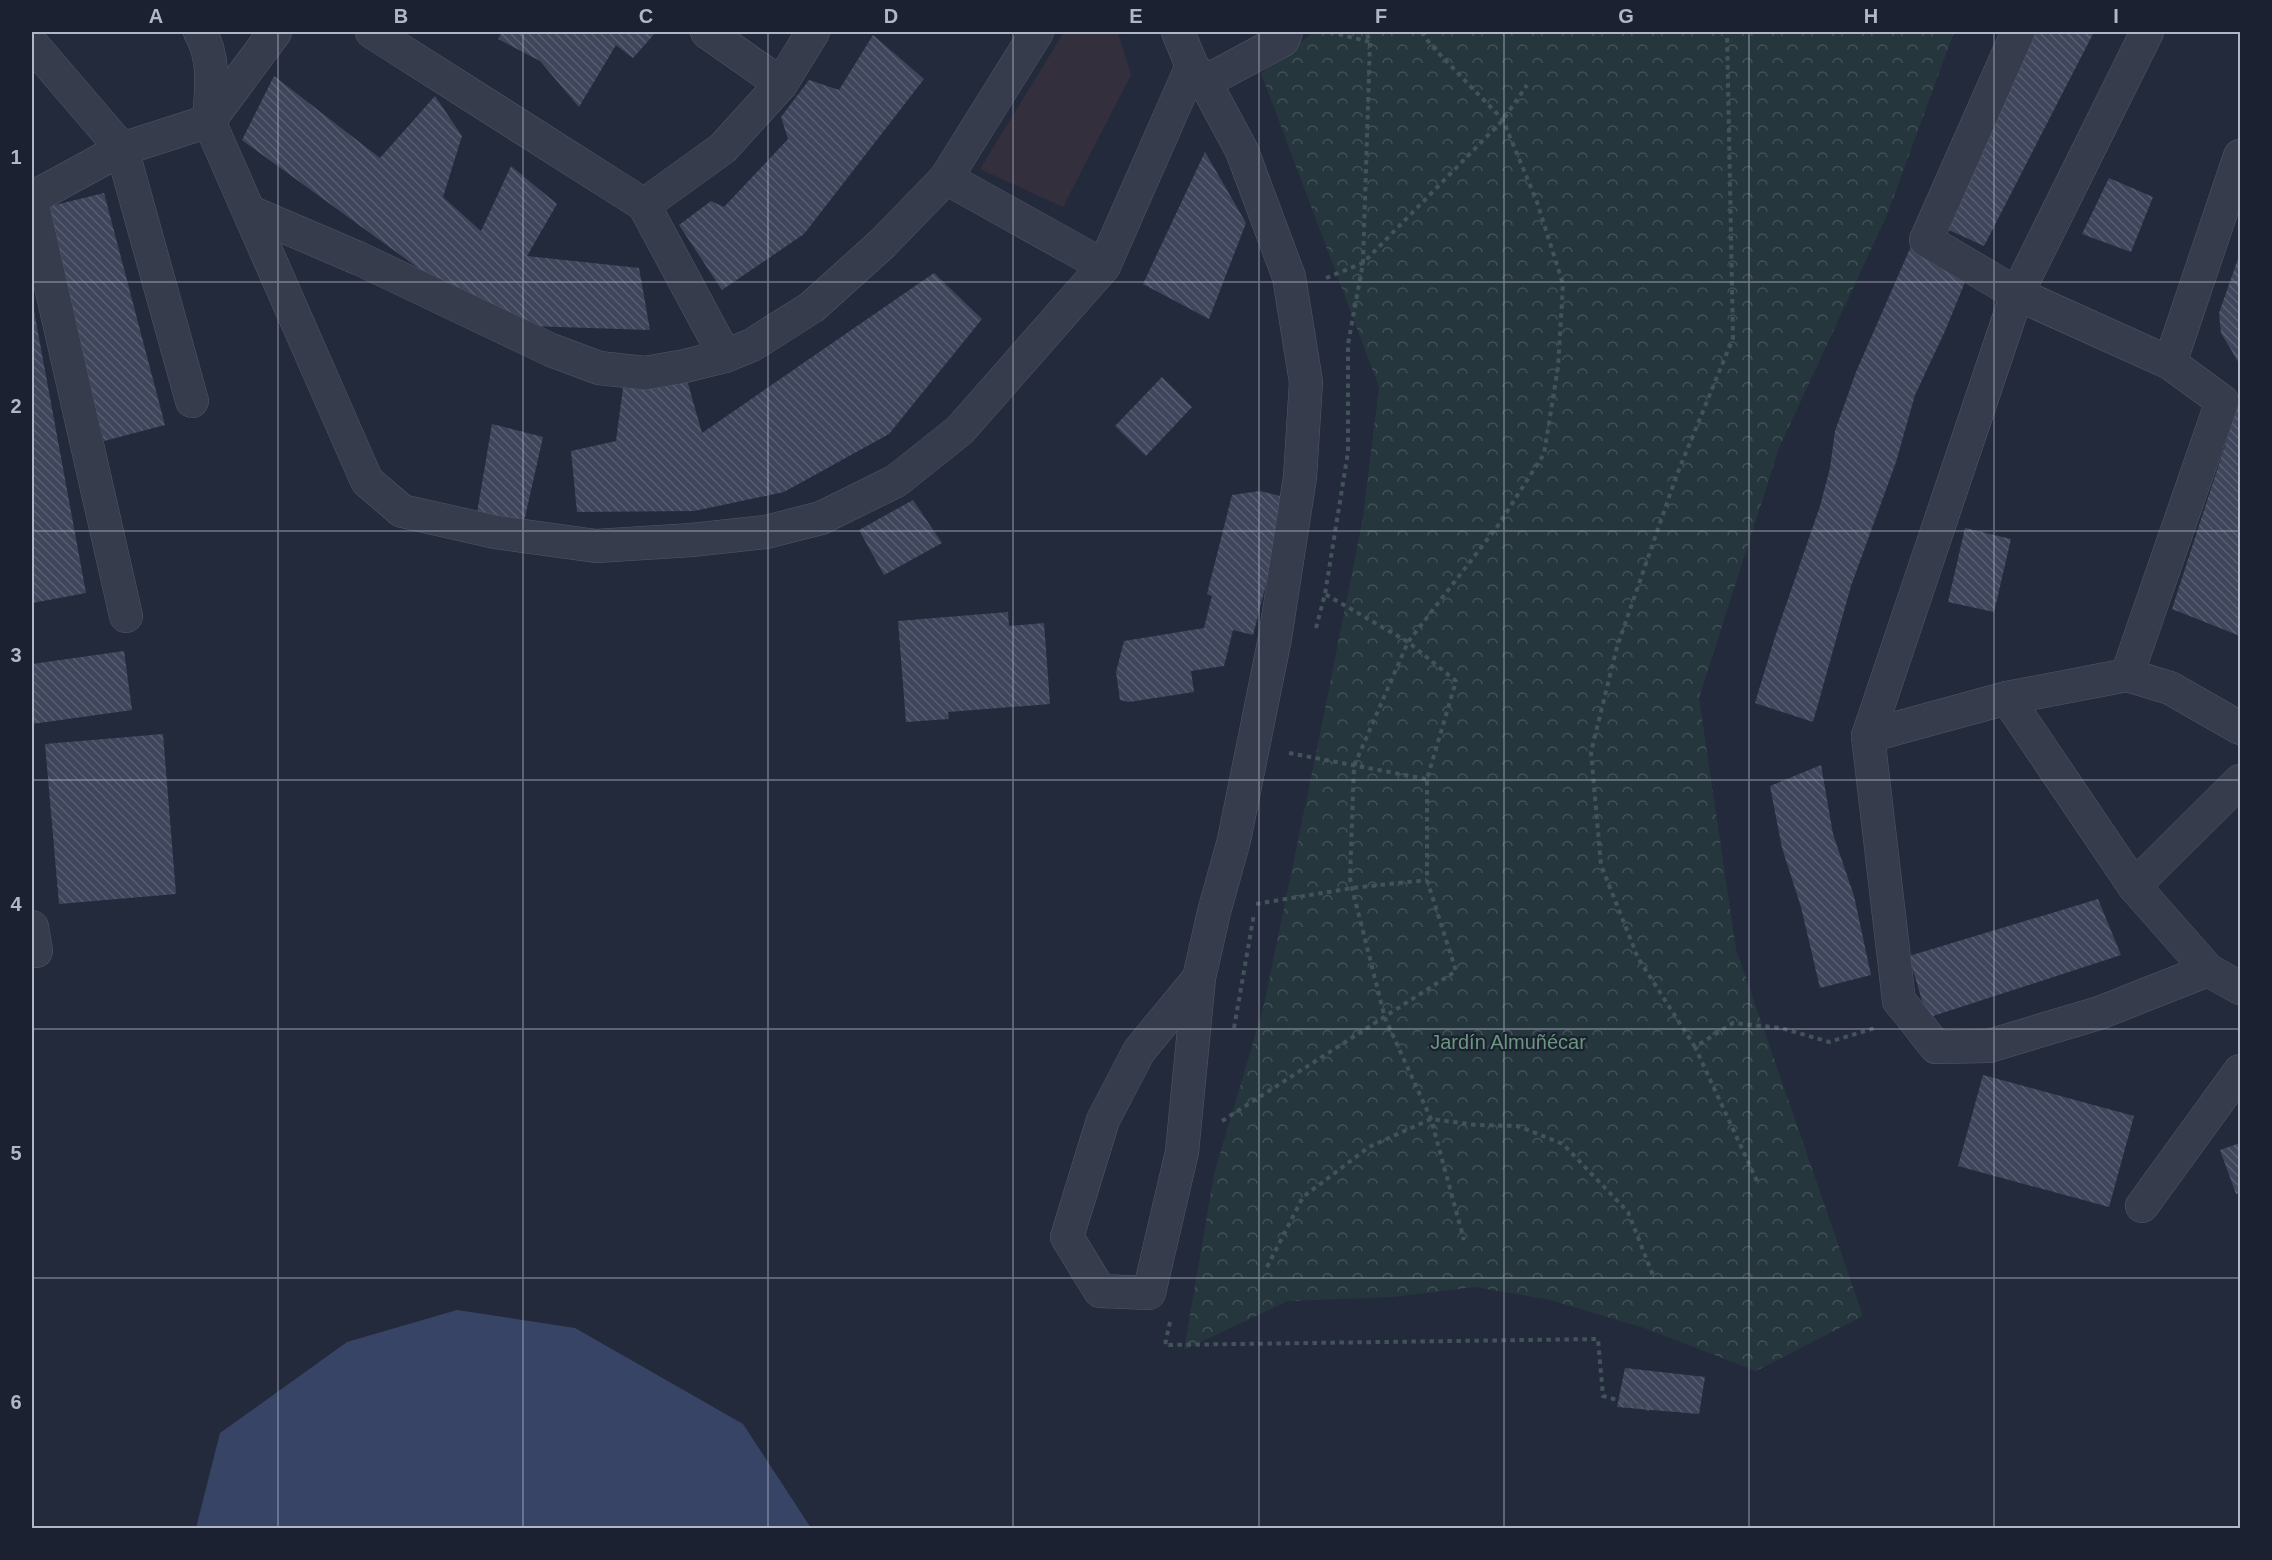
<svg xmlns="http://www.w3.org/2000/svg" width="2272" height="1560" viewBox="0 0 2272 1560" font-family="Arial,sans-serif">
<style>
.medical{fill:#332f3d}
.park{fill:url(#park-crowns)}
.water{fill:#384465}
.building{fill:url(#building-back-hatch)}
.lines{fill:none;stroke-linecap:round;stroke-linejoin:round}
.minor-casing{stroke:#525767;stroke-width:34}
.path{stroke:#43535a;stroke-width:4;stroke-dasharray:4.5 4.5;stroke-linecap:butt}
.minor{stroke:#373c4c;stroke-width:33}
.grid{fill:none;stroke:#b2b7c7;stroke-width:1.5;stroke-opacity:0.55}
.labels{text-anchor:middle;stroke-width:4.5;stroke-linejoin:round;paint-order:stroke}
.park-label{font-size:20px;fill:#6a987c;stroke:#1c2131}
.neatline{fill:none;stroke:#b2b7c7;stroke-width:2}
.grid-label{font-size:20px;text-anchor:middle;font-weight:bold;fill:#b2b7c7}
</style>
<defs>
<pattern id="park-crowns" width="20" height="18" patternUnits="userSpaceOnUse" patternTransform="scale(1.5)"><rect width="20" height="18" fill="#25363d"/><path d="M2 6a3 3 0 1 1 6 0M12 15a3 3 0 1 1 6 0" fill="none" stroke="#425158"/></pattern>
<pattern id="building-back-hatch" width="6" height="6" patternUnits="userSpaceOnUse" patternTransform="scale(1.5)"><rect width="6" height="6" fill="#3f465c"/><path d="M-1 5l2 2M0 0l6 6M5-1l2 2" fill="none" stroke="#585e72"/></pattern>
</defs>
<rect width="100%" height="100%" fill="#232a3c"/>
<polygon class="medical" points="1064,32 1118,32 1131,75 1063,207 980,169"/>
<polygon class="park" points="1314,32 1954,32 1887,215 1779,448 1699,698 1736,949 1863,1316 1756,1371 1644,1328 1550,1300 1475,1287 1393,1297 1288,1301 1184,1350 1214,1174 1263,1009 1317,749 1363,517 1379,387 1261,73"/>
<polygon class="water" points="457,1310 575,1328 743,1424 811,1528 196,1528 220,1433 347,1342"/>
<g class="building">
<polygon points="502,32 656,32 633,58 616,45 579,107 540,61 498,39"/>
<polygon points="2031,32 2094,32 1984,246 1938,225"/>
<polygon points="873,35 924,79 804,234 722,290 679,225 711,201 724,207 788,139 781,117 809,80 839,90"/>
<polygon points="274,76 380,158 435,96 462,136 443,197 481,231 511,166 557,204 527,256 639,268 650,330 530,326 432,278 242,140"/>
<polygon points="1205,152 1246,223 1209,319 1143,284"/>
<polygon points="2109,178 2153,197 2131,252 2082,234"/>
<polygon points="104,193 165,425 104,441 43,208"/>
<polygon points="1912,244 1968,275 1945,331 1915,395 1896,462 1851,586 1813,722 1755,703 1775,637 1820,506 1830,468 1835,431 1856,372"/>
<polygon points="2240,253 2240,365 2221,333 2219,313"/>
<polygon points="934,273 982,319 889,434 784,492 694,511 577,512 571,451 616,441 623,388 685,373 702,433"/>
<polygon points="32,300 86,593 32,603"/>
<polygon points="1162,377 1192,407 1146,456 1115,426"/>
<polygon points="2240,399 2240,636 2172,609"/>
<polygon points="492,424 543,437 523,526 477,513"/>
<polygon points="1260,491 1288,498 1253,635 1233,630 1224,666 1191,671 1194,692 1129,702 1120,700 1116,672 1124,641 1204,628 1212,596 1207,594 1232,495"/>
<polygon points="913,500 942,543 884,575 859,530"/>
<polygon points="1965,528 2011,539 1994,612 1948,602"/>
<polygon points="1008,612 1009,626 1044,623 1050,704 948,712 949,719 906,722 898,621"/>
<polygon points="124,651 132,710 32,724 32,664"/>
<polygon points="163,734 176,894 59,904 45,744"/>
<polygon points="1821,765 1833,834 1854,896 1871,975 1820,988 1801,907 1782,848 1770,786"/>
<polygon points="2098,899 2121,955 1927,1018 1909,956"/>
<polygon points="1983,1075 2134,1116 2109,1207 1958,1166"/>
<polygon points="2240,1143 2240,1193 2236,1194 2220,1150"/>
<polygon points="1625,1368 1705,1377 1699,1414 1617,1407"/>
</g>
<g class="lines">
<g class="minor-casing">
<g id="minor">
<path d="M200,32C216,59 211,91 209,121L367,481L402,511L495,532L596,546L692,540L766,532L821,518L896,481L960,430L1104,266L1192,66"/>
<polyline points="372,32 644,205 725,356"/>
<polyline points="707,32 781,84"/>
<polyline points="1178,32 1192,66 1205,82 1242,151 1289,277 1306,382 1300,477 1275,638 1234,840 1214,912 1199,978 1182,1152 1149,1293 1100,1291 1067,1237 1103,1120 1139,1051 1199,978"/>
<path d="M2147,32L2017,294L1868,736L1899,1001C1913,1016 1923,1032 1936,1047L1989,1046L2099,1013L2208,970"/>
<polyline points="32,44 122,149 192,401"/>
<polyline points="1205,82 1283,40 1286,32"/>
<polyline points="946,178 1104,266"/>
<polyline points="32,198 122,149 209,121 275,32"/>
<polyline points="32,203 126,616"/>
<polyline points="644,205 723,148 781,84 813,32"/>
<polyline points="250,212 360,259 551,350 599,368 645,373 685,366 725,356 752,345 812,307 883,243 946,178 1037,32"/>
<polyline points="2170,363 2240,156"/>
<polyline points="2127,675 2170,688 2240,728"/>
<polyline points="2007,698 2134,886 2208,970 2240,988"/>
<polyline points="1868,736 2007,698 2127,675 2222,401 2170,363 2017,294 1926,240 2018,32"/>
<polyline points="2134,886 2240,781"/>
<polyline points="32,927 36,951"/>
<polyline points="2142,1206 2240,1071"/>
</g>
</g>
<g class="path">
<polyline points="1330,32 1370,42"/>
<polyline points="1422,32 1430,44 1503,120 1537,202 1563,284 1558,367 1544,454 1497,527 1408,642 1354,766 1350,878 1352,888 1385,1018 1431,1119 1464,1240"/>
<polyline points="1326,278 1363,263 1503,120 1527,85"/>
<polyline points="1316,628 1325,594 1348,452 1348,344 1363,263 1370,42 1366,32"/>
<polyline points="1289,753 1426,779"/>
<polyline points="1256,904 1352,888 1427,880"/>
<polyline points="1234,1028 1254,914"/>
<polyline points="1695,1047 1638,958 1601,865 1591,752 1617,647 1676,477 1733,338 1727,32"/>
<polyline points="1222,1121 1456,971 1427,880 1427,779 1456,681 1408,642 1325,594"/>
<polyline points="1757,1181 1695,1047 1733,1023 1781,1028 1829,1042 1875,1028"/>
<polyline points="1267,1267 1303,1197 1369,1147 1431,1119 1476,1125 1518,1126 1563,1144 1628,1212 1654,1278"/>
<polyline points="1170,1322 1165,1345 1598,1339 1603,1396 1653,1410"/>
</g>
<use href="#minor" class="minor"/>
</g>
<path class="grid" d="M278,32V1528M523,32V1528M768,32V1528M1013,32V1528M1259,32V1528M1504,32V1528M1749,32V1528M1994,32V1528M32,282H2240M32,531H2240M32,780H2240M32,1029H2240M32,1278H2240"/>
<g class="labels">
<g class="park-label">
<text x="1508" y="1049">Jardín Almuñécar</text>
</g>
</g>
<rect width="2272" height="1560" fill="none" stroke="#1c2131" stroke-width="66"/>
<rect x="33" y="33" width="2206" height="1494" class="neatline"/>
<g class="grid-label">
<text x="156" y="23">A</text>
<text x="401" y="23">B</text>
<text x="646" y="23">C</text>
<text x="891" y="23">D</text>
<text x="1136" y="23">E</text>
<text x="1381" y="23">F</text>
<text x="1626" y="23">G</text>
<text x="1871" y="23">H</text>
<text x="2116" y="23">I</text>
<text x="16" y="164">1</text>
<text x="16" y="413">2</text>
<text x="16" y="662">3</text>
<text x="16" y="911">4</text>
<text x="16" y="1160">5</text>
<text x="16" y="1409">6</text>
</g>
</svg>
